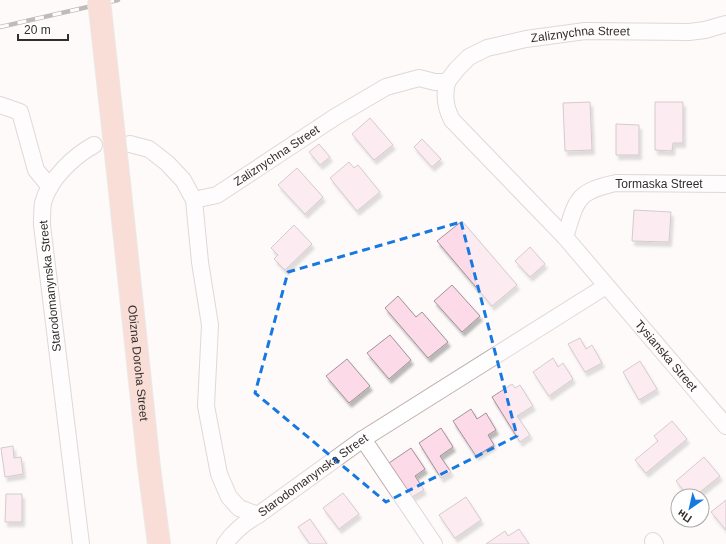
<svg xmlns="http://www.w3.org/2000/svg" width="726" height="544" viewBox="0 0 726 544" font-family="Helvetica,sans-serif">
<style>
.building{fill:#fddae8;stroke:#a19298;filter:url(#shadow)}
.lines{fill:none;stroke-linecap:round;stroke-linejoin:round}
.street-casing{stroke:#bfaeae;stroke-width:18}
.highway-casing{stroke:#d6d5d5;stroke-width:24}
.street{stroke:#fff;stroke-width:16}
.highway{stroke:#f1bdab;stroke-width:22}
.rail-casing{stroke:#756f6f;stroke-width:4.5}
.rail{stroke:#fff;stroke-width:3;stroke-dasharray:9;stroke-linecap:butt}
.highway-bridge-casing{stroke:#d6d5d5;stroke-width:24;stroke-linecap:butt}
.highway-bridge{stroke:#f1bdab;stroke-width:22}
.marked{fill:none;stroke:#1678e1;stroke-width:3;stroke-dasharray:8 5;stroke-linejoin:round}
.labels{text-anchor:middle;stroke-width:3;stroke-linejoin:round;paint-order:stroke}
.street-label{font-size:12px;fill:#342d2d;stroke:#fff}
</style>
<defs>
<filter id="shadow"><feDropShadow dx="2.5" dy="4.5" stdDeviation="1" flood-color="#0004"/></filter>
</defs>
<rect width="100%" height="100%" fill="#fefafa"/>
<g class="building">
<polygon points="590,102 592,150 565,151 563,103"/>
<polygon points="655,102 683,102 683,143 673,143 672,151 655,150"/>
<polygon points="370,118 393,145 374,160 352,134"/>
<polygon points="616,124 639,125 639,155 616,155"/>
<polygon points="422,139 441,159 432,167 414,147"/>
<polygon points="319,144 330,157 320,165 309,152"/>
<polygon points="349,162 354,168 358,165 380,192 357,211 330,178"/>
<polygon points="297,168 323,197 305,214 278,185"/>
<polygon points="634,210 671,212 669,242 632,241"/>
<polygon points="462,221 517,285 492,306 437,241"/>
<polygon points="294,225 312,244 285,270 274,259 278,255 271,248"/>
<polygon points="530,247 545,264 530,277 515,261"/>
<polygon points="452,285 480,316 462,332 434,301"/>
<polygon points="398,296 416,317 422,312 448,342 428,358 385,308"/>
<polygon points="390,335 411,360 389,379 367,353"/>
<polygon points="580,338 586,349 592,345 602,363 585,372 568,344"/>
<polygon points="553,358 558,367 563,363 573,379 549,396 533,372"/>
<polygon points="347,359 370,386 349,403 326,376"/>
<polygon points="640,361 657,389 639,400 623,372"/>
<polygon points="512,384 515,388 520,385 533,406 517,416 530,435 520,442 492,397"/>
<polygon points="471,409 477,419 486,413 496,430 488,435 494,445 476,456 453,421"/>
<polygon points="672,421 687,439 646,473 635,460 658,441 654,436"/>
<polygon points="441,428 453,447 440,456 451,472 441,478 419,443"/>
<polygon points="13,446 14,458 21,457 23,474 5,477 1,448"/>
<polygon points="411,448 425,469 415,476 424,490 412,497 389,463"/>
<polygon points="704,457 720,476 695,496 688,496 676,481"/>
<polygon points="343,493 359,514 339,529 323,508"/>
<polygon points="6,494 22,494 22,522 5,522"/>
<polygon points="466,497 481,520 455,538 439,515"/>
<polygon points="726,500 726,530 711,512"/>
<polygon points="310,519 327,544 310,544 298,527"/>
<polygon points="519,529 529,544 486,544 505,531 508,536"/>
</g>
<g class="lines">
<g class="street-casing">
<g id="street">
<path d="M447,82C444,96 445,107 452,120L565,237"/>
<polyline points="0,105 20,112 36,170 50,187"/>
<path id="s1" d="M130,144L149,149L167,163L183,180L194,200L200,262L210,325L206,406L219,474L229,497L239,508L258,515L363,439L606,286"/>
<path id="s2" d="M726,184L616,183C575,192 577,200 565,237L726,426"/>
<path id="s3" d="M194,200L217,195L335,117L386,87L419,78L435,82H447L457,69L469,57L487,48L526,39L585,31L689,32L705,30L726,24"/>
<polyline points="363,439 434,544"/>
<polyline points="653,541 655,544"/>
<path d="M81,544L42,225C42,218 42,210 43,203C49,179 74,156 94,145"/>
<path d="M225,544C234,531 244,523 258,515"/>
</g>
</g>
<g class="highway-casing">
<g id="highway">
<path id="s4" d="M119,182L149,467L159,544"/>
</g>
</g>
<use href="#street" class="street"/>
<use href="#highway" class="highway"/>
<g class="rail-casing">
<polyline id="rail" points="0,27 118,0"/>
</g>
<use href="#rail" class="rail"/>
<g class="highway-bridge-casing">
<polyline id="highway-bridge" points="99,0 119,182"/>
</g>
<use href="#highway-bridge" class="highway-bridge"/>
</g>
<path d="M0 0H726V544H0ZM461,222L517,436L386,502L255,393L288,272Z" fill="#fefafa" fill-opacity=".55" fill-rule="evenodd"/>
<path class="marked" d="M461,222L517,436L386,502L255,393L288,272Z"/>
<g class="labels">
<g class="street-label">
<text dy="4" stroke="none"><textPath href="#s3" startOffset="435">Zaliznychna Street</textPath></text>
<text dy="4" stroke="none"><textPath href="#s3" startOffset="95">Zaliznychna Street</textPath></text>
<text x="659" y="188">Tormaska Street</text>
<text transform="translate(50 286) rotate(-96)" y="4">Starodomanynska Street</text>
<text dy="4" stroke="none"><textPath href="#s2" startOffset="347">Tysianska Street</textPath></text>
<text dy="4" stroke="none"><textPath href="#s4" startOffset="182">Obizna Doroha Street</textPath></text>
<text dy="4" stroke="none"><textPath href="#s1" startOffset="493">Starodomanynska Street</textPath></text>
</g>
</g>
<g transform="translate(690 508) rotate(214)"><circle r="19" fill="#ffffff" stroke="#aeabab"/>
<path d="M0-3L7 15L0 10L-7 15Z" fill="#1678e1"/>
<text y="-6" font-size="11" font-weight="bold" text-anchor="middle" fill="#342d2d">Пн</text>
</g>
<path d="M18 34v6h50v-6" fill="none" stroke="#342d2d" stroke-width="2"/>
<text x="24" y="34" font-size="12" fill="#342d2d" stroke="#ffffff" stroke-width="3" paint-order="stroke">20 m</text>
</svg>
